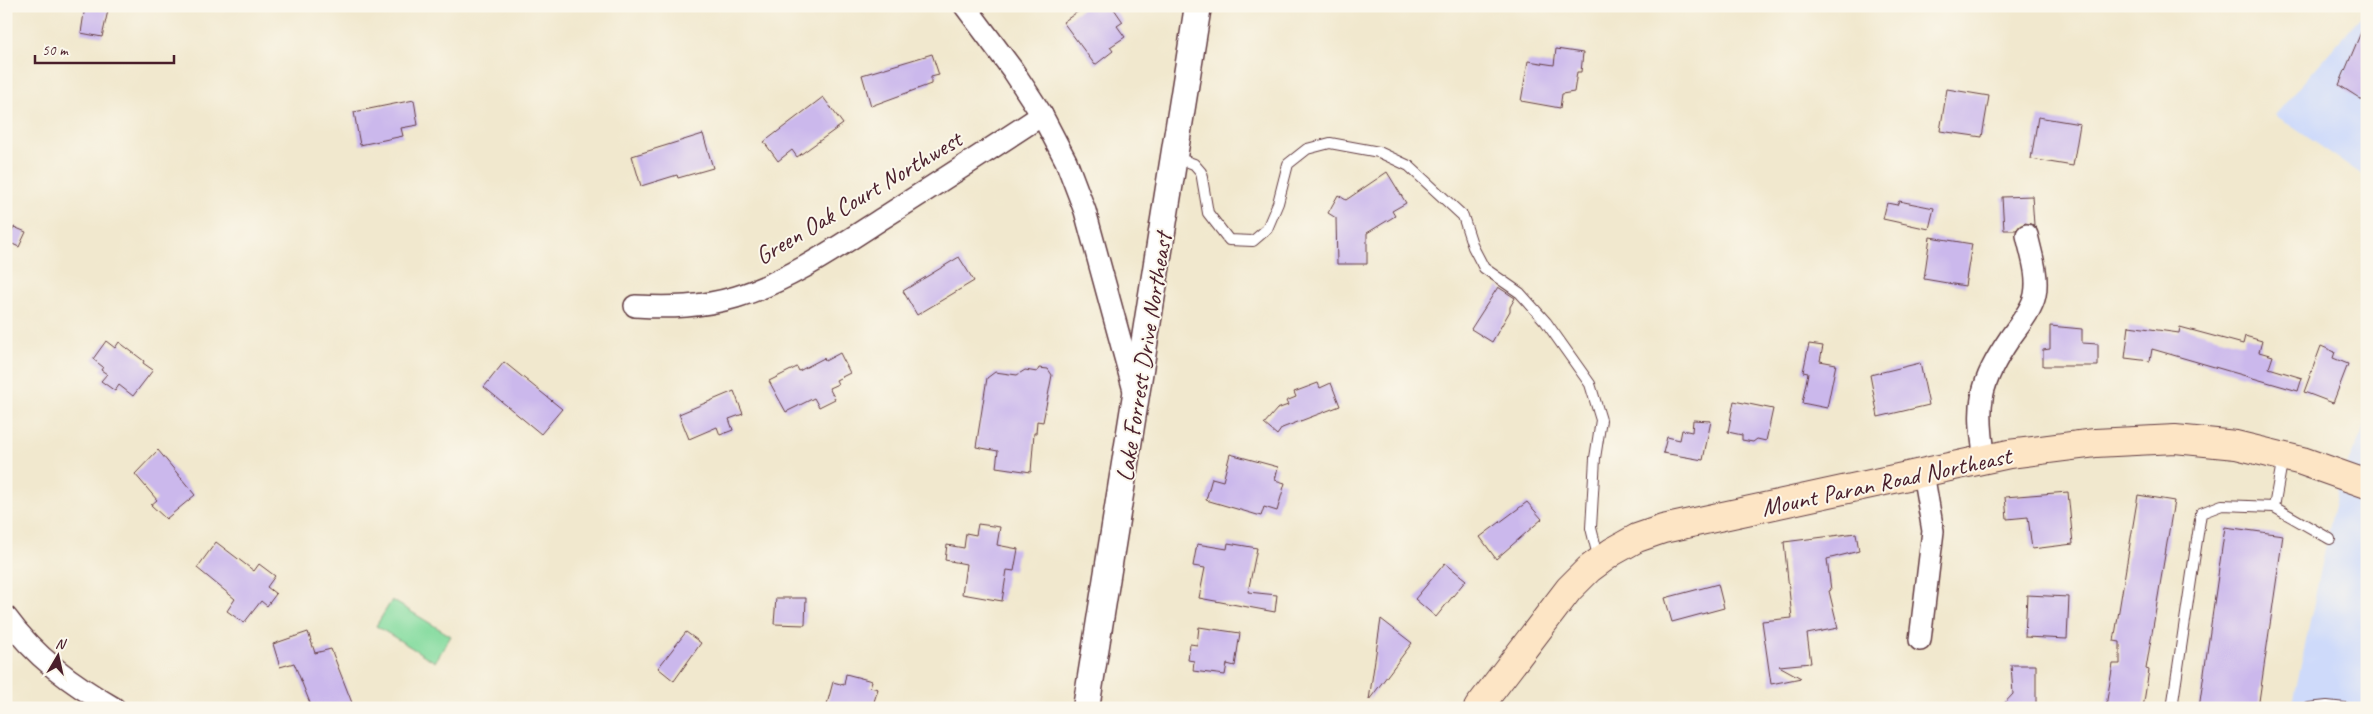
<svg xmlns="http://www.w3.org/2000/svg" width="2373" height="714" viewBox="0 0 2373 714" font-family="Caveat,sans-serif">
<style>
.built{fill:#cedafa}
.green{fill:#84db9f;stroke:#677d65}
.building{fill:#cbb8ec}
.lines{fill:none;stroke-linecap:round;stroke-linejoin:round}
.service-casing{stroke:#633d43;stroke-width:12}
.minor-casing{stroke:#633d43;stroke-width:24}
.tertiary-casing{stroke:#633d43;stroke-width:29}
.secondary-casing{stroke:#633d43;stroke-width:30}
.service{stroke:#fff;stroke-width:10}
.minor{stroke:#fff;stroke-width:21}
.tertiary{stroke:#fff;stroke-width:26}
.secondary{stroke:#fde5c5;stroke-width:28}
.labels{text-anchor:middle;stroke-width:4;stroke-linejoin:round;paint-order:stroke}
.street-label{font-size:25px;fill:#4a1f2b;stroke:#fbf7ec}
</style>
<rect width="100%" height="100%" fill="#fbf7ec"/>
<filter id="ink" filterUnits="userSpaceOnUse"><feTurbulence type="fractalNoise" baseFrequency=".02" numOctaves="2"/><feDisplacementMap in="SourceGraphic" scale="10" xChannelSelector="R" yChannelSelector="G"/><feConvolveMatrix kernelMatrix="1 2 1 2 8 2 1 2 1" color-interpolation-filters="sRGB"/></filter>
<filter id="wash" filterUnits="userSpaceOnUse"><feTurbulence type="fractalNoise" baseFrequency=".0096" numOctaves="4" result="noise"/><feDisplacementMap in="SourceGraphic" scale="20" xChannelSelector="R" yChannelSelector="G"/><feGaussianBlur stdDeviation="1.12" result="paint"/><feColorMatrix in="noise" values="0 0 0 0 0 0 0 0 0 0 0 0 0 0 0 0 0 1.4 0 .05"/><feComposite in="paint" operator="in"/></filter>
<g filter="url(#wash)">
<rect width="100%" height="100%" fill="#f1e8ce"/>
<g class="built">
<polygon points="2367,9 2367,178 2275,115"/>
<polygon points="2367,422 2367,708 2292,708 2339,482"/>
</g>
<polygon class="green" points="392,600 451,636 435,662 376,626"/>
<g id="blocks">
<g class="building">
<polygon points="85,6 109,6 102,37 81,33"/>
<polygon points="1086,6 1112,6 1123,22 1117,26 1125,37 1110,47 1113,51 1095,65 1063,22"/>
<polygon points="2367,18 2367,103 2339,85"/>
<polygon points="1556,49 1583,53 1581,72 1577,72 1574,92 1562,94 1560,108 1521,101 1528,61 1554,65"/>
<polygon points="932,54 939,75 931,77 931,84 871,106 862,75"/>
<polygon points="1947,89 1989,96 1982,137 1940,131"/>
<polygon points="823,97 843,124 797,157 792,150 778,161 764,142"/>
<polygon points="414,100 418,125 401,128 403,136 360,145 354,112"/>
<polygon points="2038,117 2080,124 2073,166 2031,159"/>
<polygon points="703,134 713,168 678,178 677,175 641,186 632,156"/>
<polygon points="1387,172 1406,203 1392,211 1395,216 1367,233 1367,264 1337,264 1336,218 1328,213 1338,195 1346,200"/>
<polygon points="2032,196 2034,225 2025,223 2016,230 2004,230 2002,197"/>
<polygon points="1899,201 1934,208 1929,229 1883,219 1887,203 1897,205"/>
<polygon points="14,227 26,232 19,247 6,241"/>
<polygon points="1930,237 1972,244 1965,286 1924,279"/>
<polygon points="959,257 974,281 917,315 903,291"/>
<polygon points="1498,287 1515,298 1510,307 1510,311 1492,342 1471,329"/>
<polygon points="2050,326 2082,329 2082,343 2098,344 2098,366 2043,366 2043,350 2050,349"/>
<polygon points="2129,326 2179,333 2180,327 2243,344 2245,336 2262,341 2259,352 2273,356 2269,368 2302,378 2298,391 2152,349 2150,361 2125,358"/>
<polygon points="106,341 115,348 119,342 144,361 143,363 153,370 133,396 119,385 115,391 101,381 107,374 101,370 103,367 93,359"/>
<polygon points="1809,344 1823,346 1820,361 1836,364 1827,408 1802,403 1808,373 1803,372"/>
<polygon points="2321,346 2335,352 2333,358 2348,364 2333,403 2304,392"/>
<polygon points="840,353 850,373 836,380 838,384 829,388 835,399 819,407 814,398 786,412 769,381 797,367 799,371 824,358 825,361"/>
<polygon points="504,362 562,409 541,434 484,387"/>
<polygon points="1920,363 1929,405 1878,417 1870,375"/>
<polygon points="1039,368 1048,369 1052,375 1043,422 1037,421 1036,433 1034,433 1031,472 996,467 998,451 976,447 987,378 995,372 1017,375 1025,370 1037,372"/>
<polygon points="1318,383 1320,388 1331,383 1340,406 1282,428 1277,435 1264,424 1277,409 1288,405 1286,401 1296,397 1294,392"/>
<polygon points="734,391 743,414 729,419 733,430 720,435 717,427 689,439 679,414"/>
<polygon points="1734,401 1773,409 1766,441 1757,439 1753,442 1742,440 1742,435 1728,432"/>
<polygon points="1693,420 1711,421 1703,460 1663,453 1667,437 1680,440 1682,430 1692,432"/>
<polygon points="158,450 195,495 166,519 151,505 157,500 135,474"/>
<polygon points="1230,454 1278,467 1275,480 1285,483 1277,511 1264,507 1261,516 1206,500 1212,478 1223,481"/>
<polygon points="2068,492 2073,544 2032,549 2028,517 2007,519 2005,497"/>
<polygon points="2138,495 2174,501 2146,669 2149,670 2143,708 2119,708 2106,706 2113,664 2120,664 2120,642 2114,641"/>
<polygon points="1527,502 1542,519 1496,559 1480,537"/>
<polygon points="978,524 1000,527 997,545 1018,549 1014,571 1007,570 1002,601 962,594 966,564 945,560 947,545 964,548 966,533 976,535"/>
<polygon points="2225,527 2283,535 2258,708 2199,708"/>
<polygon points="1856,533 1859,551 1827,559 1831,590 1829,591 1838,628 1807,634 1811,663 1779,666 1801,678 1771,684 1762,621 1792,618 1784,542"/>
<polygon points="216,542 254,571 259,564 275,576 267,587 276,594 267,606 261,601 244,623 227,611 235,599 197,568"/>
<polygon points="1228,543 1257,548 1248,592 1277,595 1275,612 1199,598 1205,568 1193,566 1197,544 1227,549"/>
<polygon points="1445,563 1466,580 1436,617 1415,599"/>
<polygon points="1718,584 1724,608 1672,622 1665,598"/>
<polygon points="2027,595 2069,597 2067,639 2025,637"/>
<polygon points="776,598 806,598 805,625 774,624"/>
<polygon points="1381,619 1412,643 1369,700"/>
<polygon points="1199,627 1240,633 1235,666 1227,664 1225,675 1193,671 1194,661 1188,660 1190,644 1197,645"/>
<polygon points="308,632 315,653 331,649 354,708 312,708 294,663 280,667 273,644"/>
<polygon points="686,632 701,643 674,681 658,668"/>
<polygon points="2011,665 2036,665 2036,708 2000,708 2013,694"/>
<polygon points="846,674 872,681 870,687 878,689 872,708 826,708 833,682 844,685"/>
</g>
</g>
</g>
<g filter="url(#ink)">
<use href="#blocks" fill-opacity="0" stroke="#633d43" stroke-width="1"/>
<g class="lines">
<g class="service-casing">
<g id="service">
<polyline points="1174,157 1194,164 1201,172 1208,213 1229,240 1253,241 1267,229 1278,203 1288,164 1307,149 1330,143 1379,152 1409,166 1463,216 1473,247 1484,268 1520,293 1546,322 1590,384 1601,420 1595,458 1591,528 1599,560"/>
<polyline points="2283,457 2274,507 2330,539"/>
<polyline points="2172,708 2201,513 2222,505 2274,507"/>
<polyline points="2309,708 2327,706 2345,708"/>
</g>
</g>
<g class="minor-casing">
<g id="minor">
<polyline points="965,6 1012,69 1042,115 1066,161 1085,211 1135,394"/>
<path d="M635,306C670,308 702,307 736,297C787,282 838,247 883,218C936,184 989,150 1042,115"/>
<path d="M1985,459C1976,404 1979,384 2010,338C2019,325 2032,310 2035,295C2039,275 2031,254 2027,235"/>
<path d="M6,617C35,657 72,684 114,708"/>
<polyline points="1920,640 1933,531 1923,473"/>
</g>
</g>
<g class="tertiary-casing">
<polyline id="tertiary" points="1086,708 1198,6"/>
</g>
<g class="secondary-casing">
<polyline id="secondary" points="1478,708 1569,589 1589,569 1612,552 1637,538 1663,529 2009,454 2095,443 2175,439 2236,445 2302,461 2367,484"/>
</g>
<use href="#service" class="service"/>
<use href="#minor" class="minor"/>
<use href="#tertiary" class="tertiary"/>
<use href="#secondary" class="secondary"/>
</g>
</g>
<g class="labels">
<g class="street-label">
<text transform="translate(858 197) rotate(-31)" y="9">Green Oak Court Northwest</text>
<text transform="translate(1143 357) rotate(-81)" y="9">Lake Forrest Drive Northeast</text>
<text transform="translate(1886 481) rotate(-12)" y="9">Mount Paran Road Northeast</text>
</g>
</g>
<rect width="2373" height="714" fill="none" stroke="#fbf7ec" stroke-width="25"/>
<g transform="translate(58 656) rotate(9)" stroke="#fbf7ec" stroke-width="4" paint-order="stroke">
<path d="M0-4L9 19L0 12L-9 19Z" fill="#4a1f2b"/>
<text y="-8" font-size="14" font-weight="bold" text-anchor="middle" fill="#4a1f2b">N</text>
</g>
<path d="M35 55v8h139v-8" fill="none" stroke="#4a1f2b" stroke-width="2.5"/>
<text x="42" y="55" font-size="15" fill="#4a1f2b" stroke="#fbf7ec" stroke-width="4" paint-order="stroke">50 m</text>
</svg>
